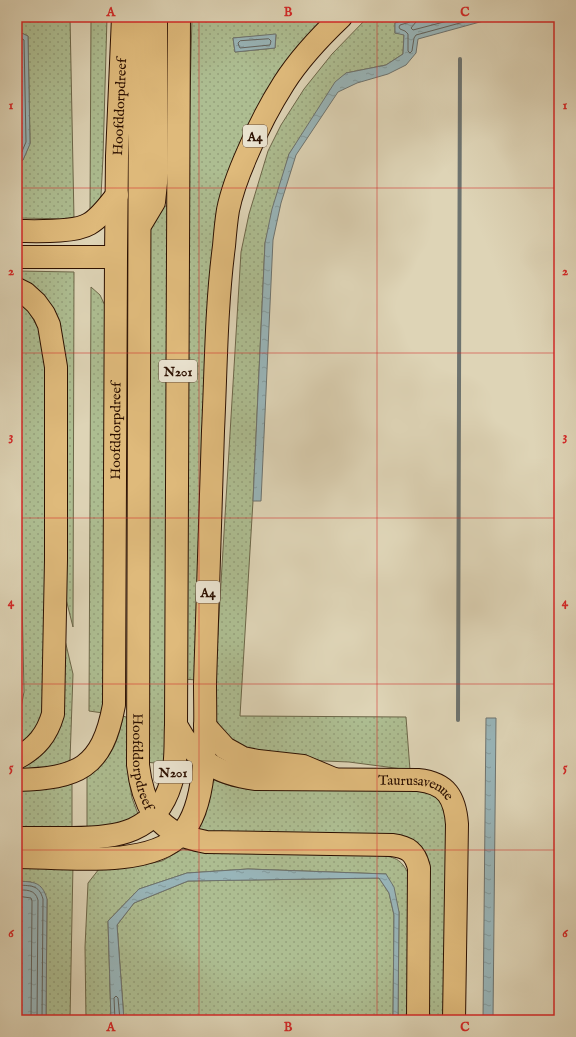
<svg xmlns="http://www.w3.org/2000/svg" width="576" height="1037" viewBox="0 0 576 1037" font-family="'IM FELL English',serif">
<style>
.grass{fill:url(#grass-dots);stroke:#6c6648;fill-rule:evenodd}
.water{fill:url(#water-ripples);stroke:#6d736f}
.lines{fill:none;stroke-linecap:round;stroke-linejoin:round}
.shore{stroke:#62625c;stroke-width:1}
.stream{stroke:#6d736f;stroke-width:4}
.major-casing{stroke:#2c1000;stroke-width:24}
.highway-casing{stroke:#2c1000;stroke-width:24}
.major{stroke:#dfba7b;stroke-width:22}
.highway{stroke:#dfba7b;stroke-width:22}
.grid{fill:none;stroke:#d62828;stroke-width:1;stroke-opacity:0.55}
.labels{text-anchor:middle;stroke-width:3;stroke-linejoin:round;paint-order:stroke}
.shield{fill:#eae3d0;stroke:#654f3e;stroke-width:1}
.shield-label{font-size:13px;font-weight:bold;fill:#2c1000}
.street-label{font-size:14px;fill:#2c1000;stroke:#eae3d0}
.neatline{fill:none;stroke:#d62828;stroke-width:1.5}
.grid-label{font-size:13px;text-anchor:middle;font-weight:bold;fill:#d62828}
</style>
<defs>
<pattern id="grass-dots" width="8" height="8" patternUnits="userSpaceOnUse"><rect width="8" height="8" fill="#adbd91"/><path d="M2 2h.1M6 6h.1" fill="none" stroke="#95a17b" stroke-width="1.8" stroke-linecap="round"/></pattern>
<pattern id="water-ripples" width="26" height="14" patternUnits="userSpaceOnUse"><rect width="26" height="14" fill="#98b5b9"/><path d="M2 4q2-2 4 0t4 0M15 11q2-2 4 0t4 0" fill="none" stroke="#839b9d"/></pattern>
</defs>
<rect width="100%" height="100%" fill="#ded4b6"/>
<filter id="stains"><feTurbulence type="fractalNoise" baseFrequency=".005" numOctaves="4"/><feColorMatrix values="0 0 0 0 .2 0 0 0 0 .09 0 0 0 0 .02 0 0 0 .5 -.17"/></filter>
<radialGradient id="worn" r=".72"><stop offset=".6" stop-color="#630" stop-opacity="0"/><stop offset="1" stop-color="#630" stop-opacity=".3"/></radialGradient>
<g class="grass">
<polygon points="17,17 70,17 74,219 17,218 17,163 23,160 30,143 28,36 17,31"/>
<polygon points="91,17 107,17 103,157 101,196 97,208 90,213"/>
<path d="M192,17H332L233,166L197,680L183,679L188,174ZM276,35L275,48L235,52L233,38Z"/>
<polygon points="368,17 415,17 395,23 395,33 404,34 403,54 386,65 346,73 289,154 265,243 253,501 240,716 406,717 410,770 349,762 302,760 252,754 227,738 213,715 241,252 249,214 268,151 281,125 304,89 332,54"/>
<polygon points="162,206 171,206 165,764 145,762 147,233 156,221"/>
<polygon points="17,271 74,272 73,627 60,575 60,363 17,283"/>
<polygon points="91,287 100,295 109,314 103,713 89,711"/>
<polygon points="17,303 28,310 44,338 51,386 46,698 41,727 17,751 17,728 24,692 17,363"/>
<polygon points="59,615 73,674 70,760 52,768 17,774 17,764 41,748"/>
<path d="M123,716L129,718V780L132,798L138,814L119,825L87,831V777C111,758 117,746 123,716Z"/>
<polygon points="211,779 231,786 255,788 417,787 432,794 442,802 448,817 447,1020 426,1020 427,855 422,847 409,839 220,836 198,830 205,816"/>
<polygon points="72,784 72,833 17,832 17,788 60,787"/>
<path d="M183,849L194,851L380,855C401,858 402,862 412,880L409,1020H398L399,912L386,874L248,869L187,873L139,889L108,921L111,1020H86L85,947L88,883L99,869L137,866L162,861Z"/>
<polygon points="17,862 73,864 70,1020 46,1020 47,899 31,882 17,881"/>
<polygon points="379,878 389,893 394,915 393,1020 124,1020 117,925 134,903 188,881"/>
</g>
<g class="water">
<polygon points="415,17 498,17 418,39 416,53 406,65 388,74 357,83 338,92 296,155 281,203 273,240 261,501 253,501 265,243 272,209 289,154 335,82 346,73 386,65 403,54 404,35 395,33 395,23"/>
<polygon points="17,31 28,36 30,144 23,160 17,163 17,153 19,152"/>
<polygon points="276,34 275,48 235,52 233,38"/>
<polygon points="17,363 18,364 21,512 17,511"/>
<polygon points="486,718 496,718 493,1020 483,1020"/>
<polygon points="248,869 386,874 394,887 399,912 398,1020 393,1020 394,915 389,893 379,878 188,881 134,903 117,925 124,1020 111,1020 108,921 139,889 187,873"/>
<path d="M17,881C33,882 42,881 47,899L46,1020H17Z"/>
</g>
<g class="lines">
<g class="shore">
<polyline points="412,17 410,22 400,25 399,27 400,29 405,31 408,34 408,51 410,53 412,51 414,38 416,35 482,17"/>
<polyline points="417,17 416,22 411,28 413,30 463,17"/>
<polyline points="17,35 24,40 26,142 20,156 17,158"/>
<polygon points="269,39 271,41 270,45 240,48 239,46 238,43 240,41"/>
<polyline points="17,41 20,43 21,141 17,152"/>
<path d="M17,885C30,886 39,884 43,899L42,1020"/>
<path d="M17,890C26,890 35,889 38,900L37,1020"/>
<polyline points="17,896 31,898 32,901 31,1020"/>
<polyline points="115,1020 114,998 116,996 118,998 120,1020"/>
</g>
<polyline class="stream" points="458,720 460,59"/>
<g class="major-casing">
<g id="major">
<path id="s1" d="M176,725C195,760 216,774 256,779L418,780C447,783 455,798 457,824L454,1020"/>
<path d="M154,815C170,833 182,837 206,842L392,845C408,847 415,852 419,868L418,1020"/>
</g>
</g>
<g class="highway-casing">
<g id="highway">
<path id="s2" d="M140,17L138,765C140,783 144,799 154,815"/>
<polyline points="142,222 154,202 157,173 156,17"/>
<path d="M17,231C35,231 74,233 89,224C100,218 109,205 117,195"/>
<polyline points="17,257 116,257"/>
<path d="M17,289L25,293L36,303L44,314L49,325L56,367V560L53,714C47,735 36,748 17,758"/>
<polyline points="205,726 225,748 243,758 258,761 303,766 334,779"/>
<path id="s3" d="M17,780C78,778 102,769 114,705L116,257L117,156L123,17"/>
<path d="M17,838C35,838 54,838 72,838C118,838 156,833 171,783C177,766 175,743 176,725L179,17"/>
<path d="M17,857C62,857 149,869 181,834C210,804 205,725 205,684C207,600 211,516 213,431C216,370 216,307 224,246C225,234 226,222 228,210C232,190 240,170 248,152C258,128 270,105 284,83C298,61 322,35 341,17"/>
</g>
</g>
<use href="#major" class="major"/>
<use href="#highway" class="highway"/>
</g>
<path class="grid" d="M199,17V1020M377,17V1020M17,188H559M17,353H559M17,518H559M17,684H559M17,850H559"/>
<g class="labels">
<g class="shield">
<rect x="243" y="125" width="24" height="22" rx="3"/>
<rect x="159" y="360" width="38" height="22" rx="3"/>
<rect x="196" y="581" width="24" height="22" rx="3"/>
<rect x="154" y="761" width="38" height="22" rx="3"/>
</g>
<g class="shield-label">
<text x="255" y="141">A4</text>
<text x="178" y="376">N201</text>
<text x="208" y="597">A4</text>
<text x="173" y="777">N201</text>
</g>
<g class="street-label">
<text dy="5" stroke="none"><textPath href="#s3" startOffset="737">Hoofddorpdreef</textPath></text>
<text dy="5" stroke="none"><textPath href="#s3" startOffset="413">Hoofddorpdreef</textPath></text>
<text dy="5" stroke="none"><textPath href="#s2" startOffset="745">Hoofddorpdreef</textPath></text>
<text dy="5" stroke="none"><textPath href="#s1" startOffset="263">Taurusavenue</textPath></text>
</g>
</g>
<rect width="576" height="1037" fill="none" stroke="#ded4b6" stroke-width="44"/>
<rect x="22" y="22" width="532" height="993" class="neatline"/>
<g class="grid-label">
<text x="111" y="16">A</text>
<text x="288" y="16">B</text>
<text x="465" y="16">C</text>
<text x="11" y="109">1</text>
<text x="565" y="109">1</text>
<text x="11" y="275">2</text>
<text x="565" y="275">2</text>
<text x="11" y="440">3</text>
<text x="565" y="440">3</text>
<text x="11" y="606">4</text>
<text x="565" y="606">4</text>
<text x="11" y="771">5</text>
<text x="565" y="771">5</text>
<text x="11" y="937">6</text>
<text x="565" y="937">6</text>
<text x="111" y="1031">A</text>
<text x="288" y="1031">B</text>
<text x="465" y="1031">C</text>
</g>
<rect width="100%" height="100%" filter="url(#stains)"/>
<rect width="100%" height="100%" fill="url(#worn)"/>
</svg>
